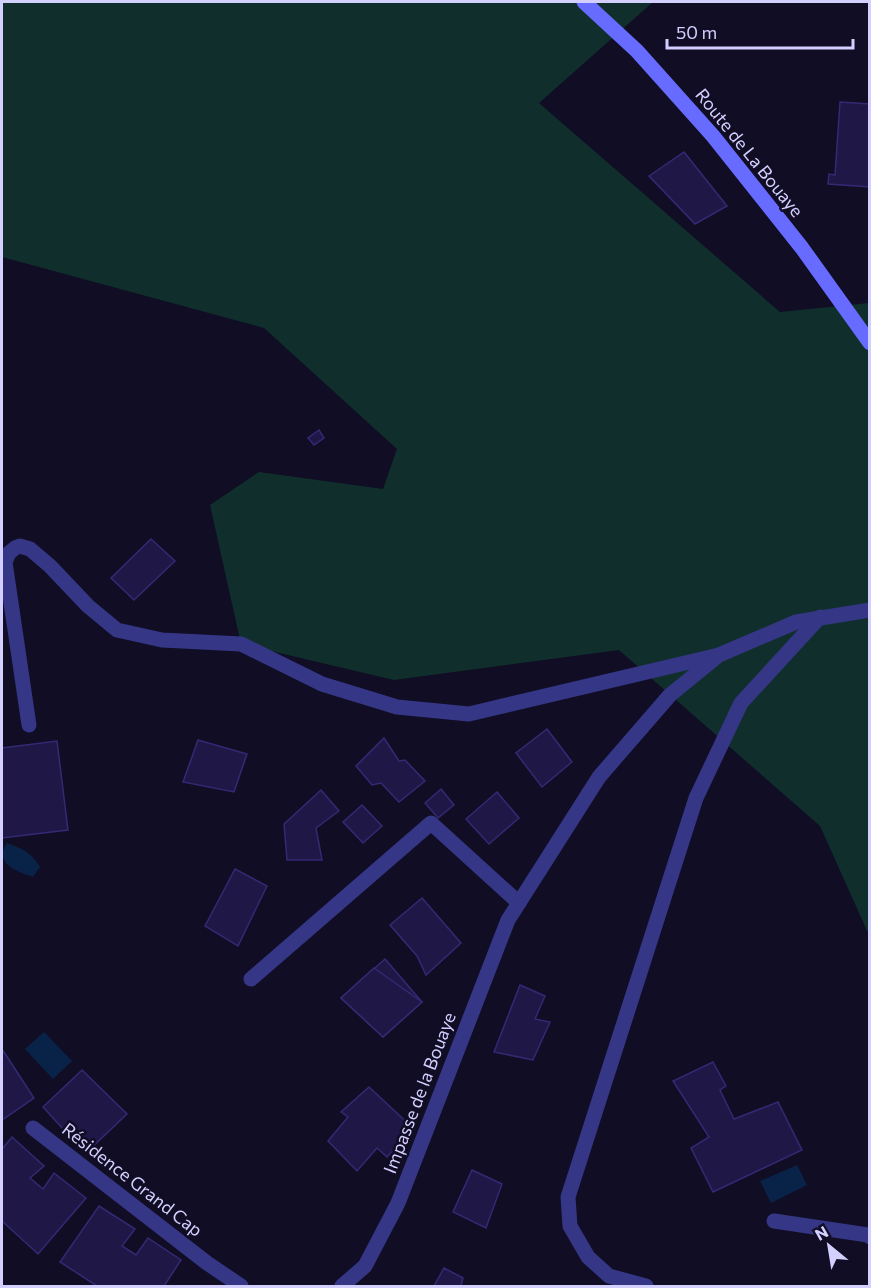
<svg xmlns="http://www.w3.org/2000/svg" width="871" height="1288" viewBox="0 0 871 1288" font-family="Commissioner,sans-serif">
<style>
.green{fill:#102f2c}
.water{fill:#092348}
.building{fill:#1f1846;stroke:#342974;stroke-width:1.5}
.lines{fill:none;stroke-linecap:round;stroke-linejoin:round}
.street{stroke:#353686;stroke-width:15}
.secondary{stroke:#676bff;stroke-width:15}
.labels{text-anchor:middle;stroke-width:5;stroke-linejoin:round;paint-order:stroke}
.street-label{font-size:18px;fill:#d3d0ff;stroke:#100d24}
</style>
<rect width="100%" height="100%" fill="#100d24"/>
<polygon class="green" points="2,2 653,2 539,103 780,312 869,303 869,935 820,826 619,650 394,680 241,644 210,505 259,472 383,489 397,449 264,328 2,257"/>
<g class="water">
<path d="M7,843C22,848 32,853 40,867L33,877C20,872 3,868 2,852Z"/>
<polygon points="44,1032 72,1061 53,1079 25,1049"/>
<polygon points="797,1165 807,1185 771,1203 760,1181"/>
</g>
<g class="building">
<polygon points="840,102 870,104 870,187 828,184 829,174 835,175"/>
<polygon points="684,152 727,206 695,224 649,176"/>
<polygon points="319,430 324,438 314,445 308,438"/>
<polygon points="151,539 175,561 134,600 111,578"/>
<polygon points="547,729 572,762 542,787 516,753"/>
<polygon points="384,738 399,761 405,760 425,781 399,802 381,783 372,785 356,766"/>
<polygon points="198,740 247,754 234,792 183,782"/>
<polygon points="57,741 68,830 2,838 2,748"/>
<polygon points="441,789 454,805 438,818 425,803"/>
<polygon points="321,790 339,811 316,828 322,860 287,860 284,824"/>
<polygon points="497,792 519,818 489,844 466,819"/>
<polygon points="362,805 382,826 363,843 343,822"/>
<polygon points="235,869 267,886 238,946 205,926"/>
<polygon points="422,898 461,943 426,975 417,956 390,925"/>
<polygon points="385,959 422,1002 383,1037 341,998"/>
<polygon points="374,968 422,1002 383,1037 341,998"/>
<polygon points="520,985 545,996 535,1019 550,1022 533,1060 494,1052"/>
<polygon points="2,1049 34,1098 2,1120"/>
<polygon points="713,1062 726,1086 720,1090 734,1119 778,1102 802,1150 713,1192 691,1148 709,1137 673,1081"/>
<polygon points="82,1070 127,1114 88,1151 75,1142 43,1107"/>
<polygon points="369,1087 414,1129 387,1157 377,1148 357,1171 328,1141 348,1117 341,1112"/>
<polygon points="12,1137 44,1166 30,1178 43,1189 54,1173 86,1198 38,1254 2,1221 2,1149"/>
<polygon points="472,1170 502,1184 486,1228 453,1212"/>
<polygon points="99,1206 135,1229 122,1246 136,1255 148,1238 181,1260 164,1286 97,1286 60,1262"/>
<polygon points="444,1268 463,1278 461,1286 434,1286"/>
</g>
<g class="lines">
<g class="street">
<polyline points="29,725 5,562 9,553 15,548 20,546 30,549 50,566 88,606 117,630 162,640 241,644 322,684 397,707 469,714 719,655"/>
<polyline points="251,979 431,823 519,903"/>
<polyline points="33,1128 207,1263 241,1286"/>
<polyline points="774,1221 868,1235 870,1237"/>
<polyline points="342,1286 365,1266 398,1203 508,920 599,777 670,695 719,655 796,622 870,610"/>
<polyline points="646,1286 609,1276 588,1257 570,1226 568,1197 696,798 741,703 820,617"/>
</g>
<polyline class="secondary" points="584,2 637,51 713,136 802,248 870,343"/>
</g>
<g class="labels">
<g class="street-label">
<text transform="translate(749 153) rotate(51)" y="6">Route de La Bouaye</text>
<text transform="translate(420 1093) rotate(-69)" y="6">Impasse de la Bouaye</text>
<text transform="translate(132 1180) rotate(38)" y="6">Résidence Grand Cap</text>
</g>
</g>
<rect width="871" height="1288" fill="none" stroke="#d3d0ff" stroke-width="6"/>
<g transform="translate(829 1246) rotate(330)" stroke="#100d24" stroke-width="4.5" paint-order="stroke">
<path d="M0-4.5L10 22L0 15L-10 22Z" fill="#d3d0ff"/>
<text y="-9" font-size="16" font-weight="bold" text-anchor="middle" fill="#d3d0ff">N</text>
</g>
<path d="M667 39v9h186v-9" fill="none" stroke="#d3d0ff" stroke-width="3"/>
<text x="676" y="39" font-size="18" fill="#d3d0ff" stroke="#100d24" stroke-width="4.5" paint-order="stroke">50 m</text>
</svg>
